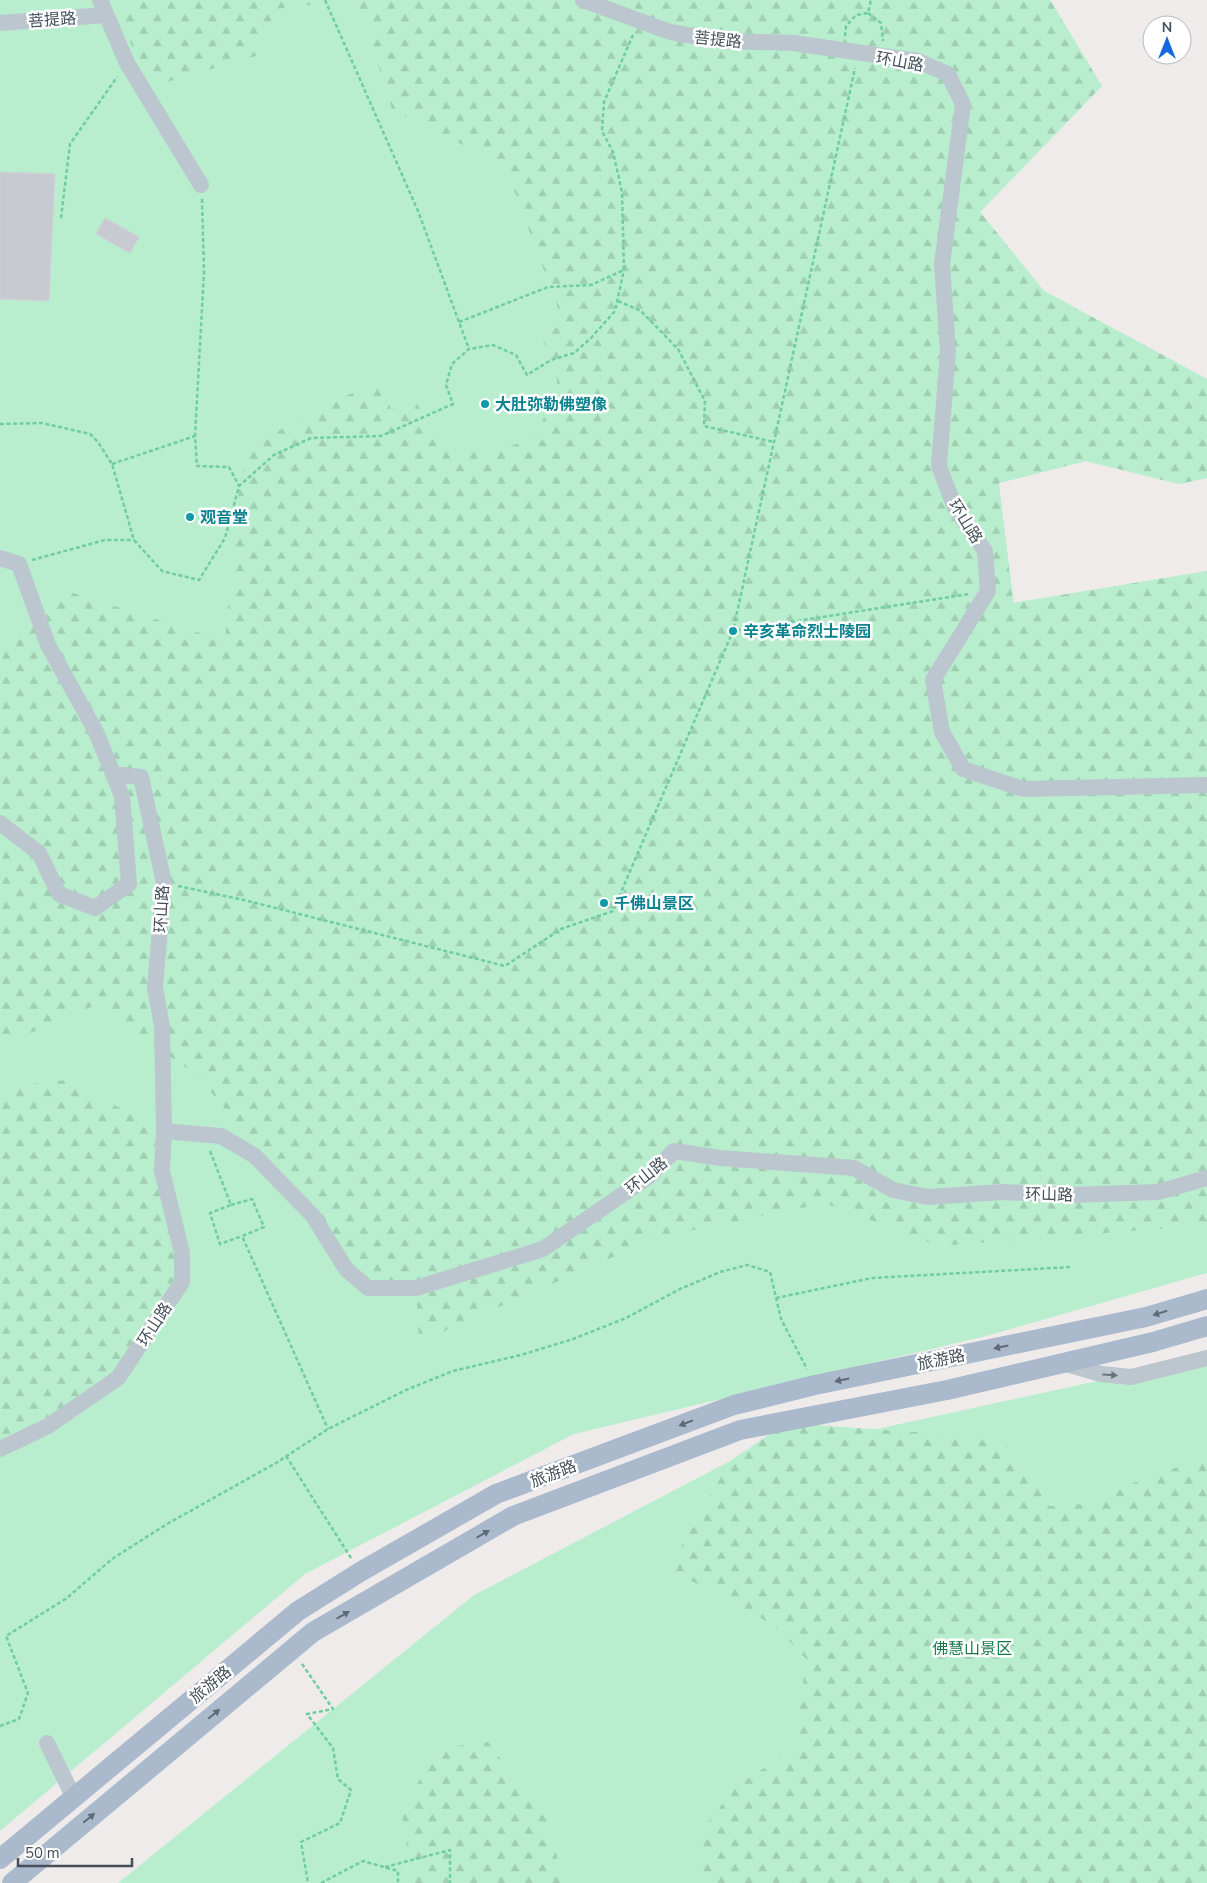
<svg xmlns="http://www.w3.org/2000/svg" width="1207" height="1883" viewBox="0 0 1207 1883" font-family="'Nunito Sans','Noto Sans SC',sans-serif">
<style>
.green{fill:#b8eece}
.forest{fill:url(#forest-firs)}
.building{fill:#c8cad1;stroke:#cfd2d8}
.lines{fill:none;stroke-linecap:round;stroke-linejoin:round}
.path{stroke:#70cda1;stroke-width:2.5;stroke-dasharray:4 2.5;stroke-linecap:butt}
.minor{stroke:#bcc6cf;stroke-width:16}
.major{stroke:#aabacc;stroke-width:20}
.oneway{fill:#5e6a76}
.oneway2{fill:#68737c}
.culture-dot{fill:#0f9aa8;stroke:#fff;stroke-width:2}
.labels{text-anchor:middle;stroke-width:5;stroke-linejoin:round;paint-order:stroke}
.street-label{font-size:16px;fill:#444f59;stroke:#fff}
.culture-label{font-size:16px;font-weight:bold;fill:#0d838f;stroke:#fff;text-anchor:start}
.park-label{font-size:16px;fill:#157a4a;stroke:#fff}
</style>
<defs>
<pattern id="forest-firs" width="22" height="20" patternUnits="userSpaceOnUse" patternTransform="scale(1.25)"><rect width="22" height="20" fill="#b8eece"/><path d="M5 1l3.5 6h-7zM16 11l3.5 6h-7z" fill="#9fceb3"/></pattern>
</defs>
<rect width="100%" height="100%" fill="#efebeb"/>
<g class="green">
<polygon points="0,0 1050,0 1102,86 980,212 1044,291 1207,379 1207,478 1179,484 1086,461 998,483 1014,603 1207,571 1207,1273 986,1336 574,1434 305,1574 0,1831"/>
<polygon points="1207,1357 1207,1883 118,1883 474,1595 730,1461"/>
</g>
<g class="forest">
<polygon points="119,0 345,0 276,9 259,55 143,89"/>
<path d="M357,0H1050L1102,86L980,212L1044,291L1207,379V478L1179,484L1086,461L999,483L1013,603L1207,571V1225L940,1246L825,1203L659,1237L419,1342L416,1288H368L313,1216L196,1074L93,1006L0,1046V648L67,591L225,641L239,486L250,445L380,379L391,409L417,404C424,414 430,427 439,436C459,456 499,453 523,441C539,432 556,400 557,382C558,372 545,346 541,335L564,324L505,166L392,109Z"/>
<polygon points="67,1080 164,1131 182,1282 118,1378 0,1447 0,1087"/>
<polygon points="786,1423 1002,1438 1050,1506 1081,1504 1156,1474 1207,1458 1207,1883 699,1883 699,1833 738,1785 795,1748 806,1659 777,1628 731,1600 668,1570 730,1461"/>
<polygon points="488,1742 550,1824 561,1875 560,1883 408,1883 412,1879 401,1809 440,1748"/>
</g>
<g class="building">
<polygon points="0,172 55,174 49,301 0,299"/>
<polygon points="105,218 139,237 130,253 96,234"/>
</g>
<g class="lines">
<g class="path">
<polyline points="325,0 418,211 469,349"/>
<polyline points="868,13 881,23 883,41"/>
<polyline points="845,36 846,26 856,15 868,13 871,0"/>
<polyline points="202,199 204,272 195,436 197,466 229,467 239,486"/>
<polyline points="61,218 70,144 117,77"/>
<polyline points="618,301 641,311 678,349 705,401 704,426 774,442"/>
<polyline points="459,322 548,287 591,285 624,270 622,192 613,152 602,131 604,102 633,35"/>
<polyline points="0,424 42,423 90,434 98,442 112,464 134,540 162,571 199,580 225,538 239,486 274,455 311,438 381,436 453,404 446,385 452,364 469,349 493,345 516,355 527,375 551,360 574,353 591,338 615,311 624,270"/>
<polyline points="112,464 195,436"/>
<polyline points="32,560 105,540 134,540"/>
<polyline points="733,631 969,594"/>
<polyline points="178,886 244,900 505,966 561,929 613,911 733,631 855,68"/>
<polyline points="210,1151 231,1205 210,1213 220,1244 242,1236"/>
<polyline points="231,1205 252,1199 264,1227 242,1236 328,1429"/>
<polyline points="776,1298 872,1278 1071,1267"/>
<polyline points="286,1456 351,1558"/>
<polyline points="302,1664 333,1709 307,1714 333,1748 338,1779 351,1790 340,1823 301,1842 308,1883"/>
<polyline points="0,1726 19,1719 28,1693 6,1636 67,1598 112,1559 167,1524 276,1463 328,1429 406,1390 453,1371 521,1355 573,1339 626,1318 680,1289 720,1272 747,1265 770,1272 781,1319 807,1369"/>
<polyline points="385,1867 450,1850 450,1883"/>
<polyline points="321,1883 363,1861 398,1871 398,1883"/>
</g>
<g class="minor">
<polyline points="100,0 127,63 201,185"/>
<polyline points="583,0 670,32 723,41 793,43 918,61 948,74 963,104 942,264 948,351 939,466 955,508 985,551 988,591 933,680 942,732 963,769 1023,789 1207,785"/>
<polyline points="0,23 105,15"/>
<polyline points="0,558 19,564 48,645 96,732 122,796 129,884 95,908 59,894 39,853 0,823"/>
<polyline points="164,1131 221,1136 255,1156 313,1216 346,1269 368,1288 416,1288 543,1249 648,1177 674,1151 720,1158 854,1168 893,1190 928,1197 1003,1192 1069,1195 1158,1192 1207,1178"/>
<polyline points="1063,1363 1101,1374 1131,1377 1207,1358"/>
<polyline points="0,1449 48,1426 118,1378 182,1282 182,1253 162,1171 164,1131 162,1027 155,987 164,883 141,777 113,774"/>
<polyline points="47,1743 74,1798"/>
</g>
<g class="major">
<polyline points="0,1859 298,1611 360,1572 496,1494 734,1405 815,1385 1146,1317 1207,1299"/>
<polyline points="12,1883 313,1632 513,1516 740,1430 947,1390 1153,1342 1207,1326"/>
</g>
</g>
<defs><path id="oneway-solid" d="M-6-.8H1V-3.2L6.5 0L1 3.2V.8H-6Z" transform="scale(1.25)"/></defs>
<g class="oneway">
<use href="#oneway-solid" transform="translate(1160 1313) rotate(163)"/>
<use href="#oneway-solid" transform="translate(1001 1347) rotate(168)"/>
<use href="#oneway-solid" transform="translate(842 1380) rotate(168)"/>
<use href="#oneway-solid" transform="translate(686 1423) rotate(159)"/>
<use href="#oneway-solid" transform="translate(483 1534) rotate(-30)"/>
<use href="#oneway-solid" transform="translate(343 1615) rotate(-30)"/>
<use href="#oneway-solid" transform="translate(214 1714) rotate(-40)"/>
<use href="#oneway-solid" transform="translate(89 1818) rotate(-40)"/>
</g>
<use class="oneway2" href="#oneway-solid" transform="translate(1110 1375) rotate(4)"/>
<g class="culture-dot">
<circle cx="485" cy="404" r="5"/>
<circle cx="190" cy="517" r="5"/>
<circle cx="733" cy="631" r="5"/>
<circle cx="604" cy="903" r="5"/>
</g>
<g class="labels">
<g class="street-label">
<text transform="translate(52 19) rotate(-4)" y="6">菩提路</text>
<text transform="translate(718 39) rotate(6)" y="6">菩提路</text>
<text transform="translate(900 61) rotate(10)" y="6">环山路</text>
<text transform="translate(966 521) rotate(58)" y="6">环山路</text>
<text transform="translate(161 909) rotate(-87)" y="6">环山路</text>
<text transform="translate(646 1175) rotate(-39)" y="6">环山路</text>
<text transform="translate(1049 1194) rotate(1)" y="6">环山路</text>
<text transform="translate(154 1324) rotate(-57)" y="6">环山路</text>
<text transform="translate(941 1359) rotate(-12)" y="6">旅游路</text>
<text transform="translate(553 1473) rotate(-21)" y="6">旅游路</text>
<text transform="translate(210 1684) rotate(-40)" y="6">旅游路</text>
</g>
<g class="culture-label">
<text x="495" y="410">大肚弥勒佛塑像</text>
<text x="200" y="523">观音堂</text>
<text x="743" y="637">辛亥革命烈士陵园</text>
<text x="614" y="909">千佛山景区</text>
</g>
<g class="park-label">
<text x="972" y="1654">佛慧山景区</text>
</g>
</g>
<g transform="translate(1167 40)"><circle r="24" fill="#ffffff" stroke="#b4b9bd"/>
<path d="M0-4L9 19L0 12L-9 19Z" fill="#1668de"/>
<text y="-8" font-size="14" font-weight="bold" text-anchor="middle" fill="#444f59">N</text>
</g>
<path d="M18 1858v8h114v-8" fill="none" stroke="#444f59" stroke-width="2.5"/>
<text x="25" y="1858" font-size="15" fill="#444f59" stroke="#ffffff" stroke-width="4" paint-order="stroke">50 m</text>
</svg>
